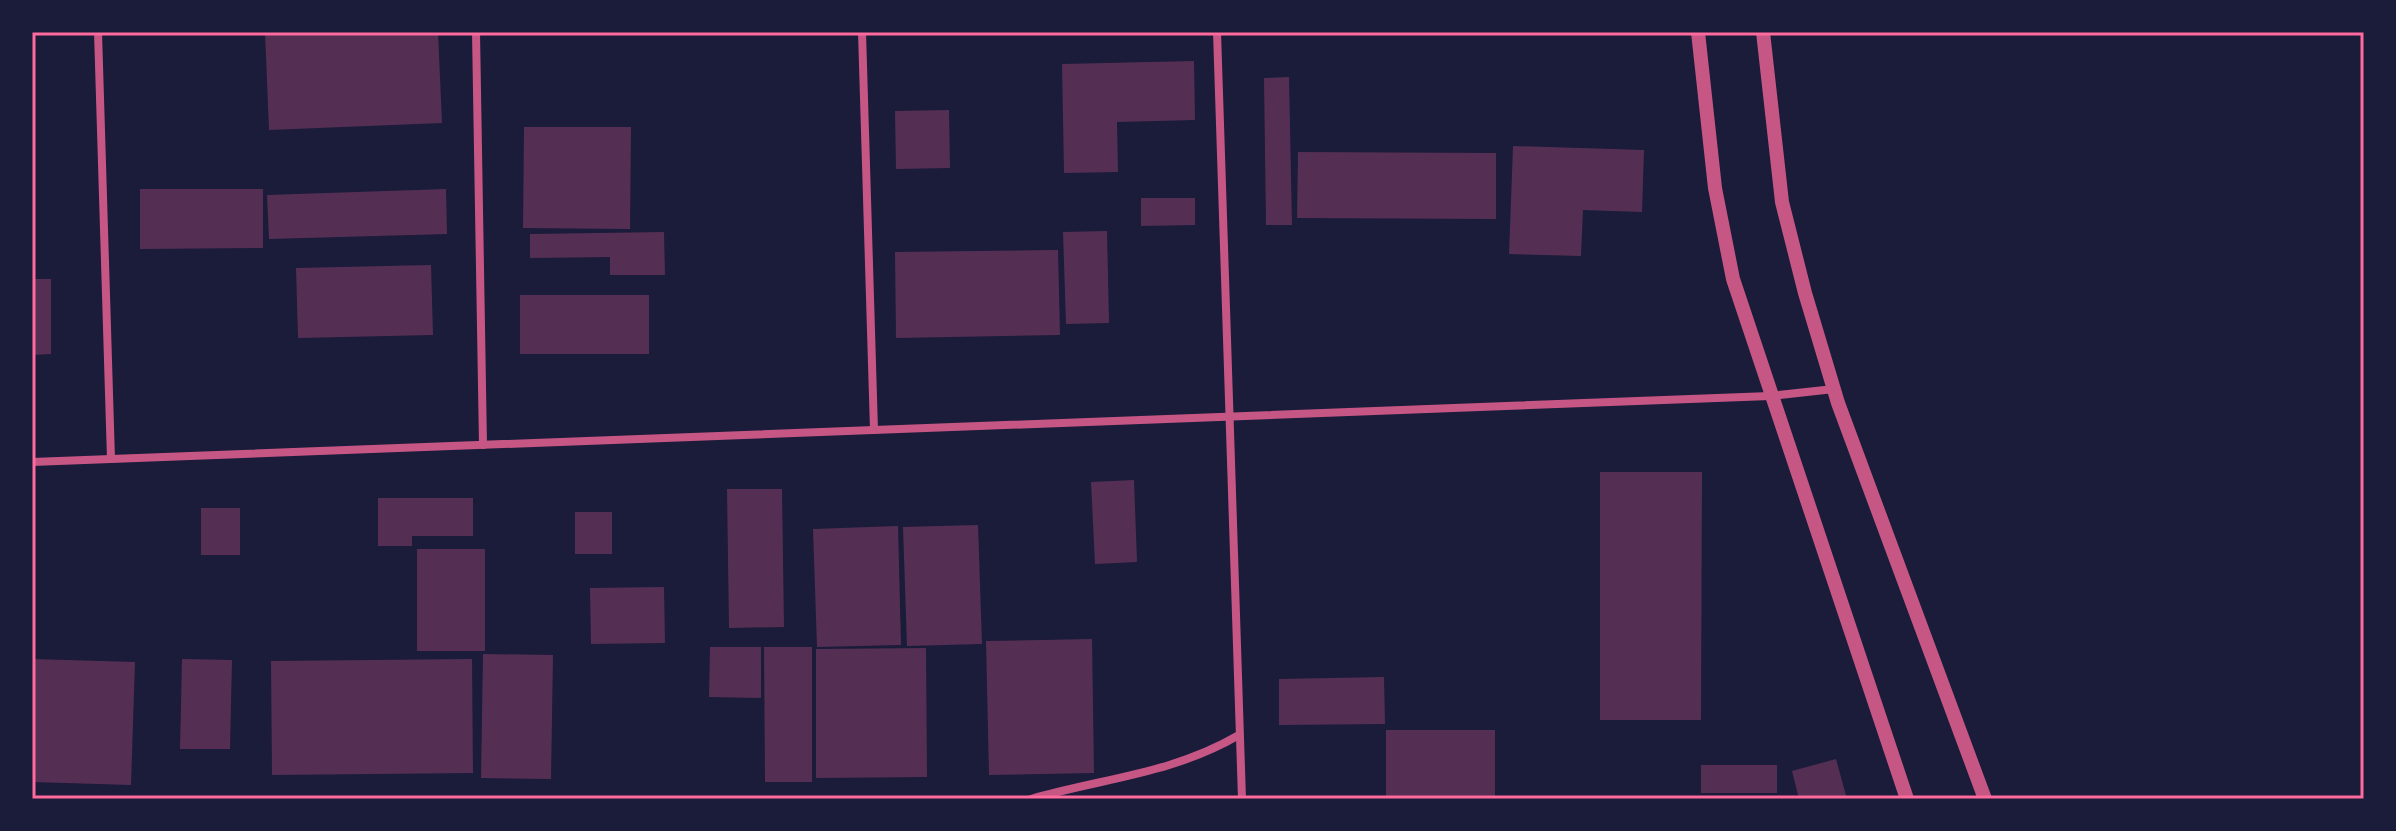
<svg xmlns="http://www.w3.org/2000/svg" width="2396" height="831" viewBox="0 0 2396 831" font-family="Montserrat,sans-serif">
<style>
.building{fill:#542f53}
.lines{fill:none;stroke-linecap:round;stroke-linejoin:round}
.minor{stroke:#c65784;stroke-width:8}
.tertiary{stroke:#c65784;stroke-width:14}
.neatline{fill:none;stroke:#ff6b9d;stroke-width:3}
</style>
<rect width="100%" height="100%" fill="#1b1b3a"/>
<g class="building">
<polygon points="265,32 438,32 442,123 269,130"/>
<polygon points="1194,61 1195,120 1117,122 1118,172 1064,173 1062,64"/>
<polygon points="1289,77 1292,225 1266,225 1264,78"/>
<polygon points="949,110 950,168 896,169 895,111"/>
<polygon points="524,127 631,127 630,229 523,228"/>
<polygon points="1513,146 1644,150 1642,212 1583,210 1581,256 1509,254"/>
<polygon points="1298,152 1496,153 1496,219 1297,218"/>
<polygon points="140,189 263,189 263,248 140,249"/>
<polygon points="446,189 447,234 269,239 267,195"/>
<polygon points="1141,198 1195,198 1195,225 1141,226"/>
<polygon points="1107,231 1109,323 1066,324 1063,232"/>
<polygon points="664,232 665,275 610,275 610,257 530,258 530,234"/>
<polygon points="1058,250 1060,335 896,338 895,252"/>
<polygon points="431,265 433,335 298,338 296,268"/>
<polygon points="32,279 51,279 51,354 32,355"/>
<rect x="520" y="295" width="129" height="59"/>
<polygon points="1600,472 1702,472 1701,720 1600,720"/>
<polygon points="1134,480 1137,562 1095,564 1091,482"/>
<polygon points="727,489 782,489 784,627 729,628"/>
<polygon points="378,498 473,498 473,536 412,536 412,546 378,546"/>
<rect x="201" y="508" width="39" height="47"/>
<rect x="575" y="512" width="37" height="42"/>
<polygon points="978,525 982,644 907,646 903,527"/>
<polygon points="898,526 901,645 817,647 813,529"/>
<rect x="417" y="549" width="68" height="102"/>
<polygon points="664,587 665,643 591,644 590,588"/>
<polygon points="1092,639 1094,773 989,775 986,641"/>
<polygon points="710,647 761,647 761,698 709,697"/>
<polygon points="764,647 812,647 812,782 765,782"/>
<polygon points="926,648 927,777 816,778 816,649"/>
<polygon points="483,654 553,655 551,779 481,778"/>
<polygon points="32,659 135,662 131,785 32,782"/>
<polygon points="182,659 232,660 230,749 180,749"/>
<polygon points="472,659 473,773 272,775 271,661"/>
<polygon points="1384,677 1385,724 1279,725 1279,679"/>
<rect x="1386" y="730" width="109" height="69"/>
<polygon points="1836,759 1847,799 1799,799 1792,771"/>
<rect x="1701" y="765" width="76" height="28"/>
</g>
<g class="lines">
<g class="minor">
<polyline points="98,32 111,459"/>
<polyline points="476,32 483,445"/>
<polyline points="862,32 874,430"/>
<polyline points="1217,32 1242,799"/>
<polyline points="32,462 1770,396 1834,389"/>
<path d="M1031,799C1104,778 1172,774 1239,735"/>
</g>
<g class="tertiary">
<polyline points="1698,32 1715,188 1733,279 1907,799"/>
<polyline points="1763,32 1782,202 1805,293 1838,403 1985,799"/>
</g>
</g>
<rect width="2396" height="831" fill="none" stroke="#1b1b3a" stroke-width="68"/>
<rect x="34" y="34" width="2328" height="763" class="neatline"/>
</svg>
